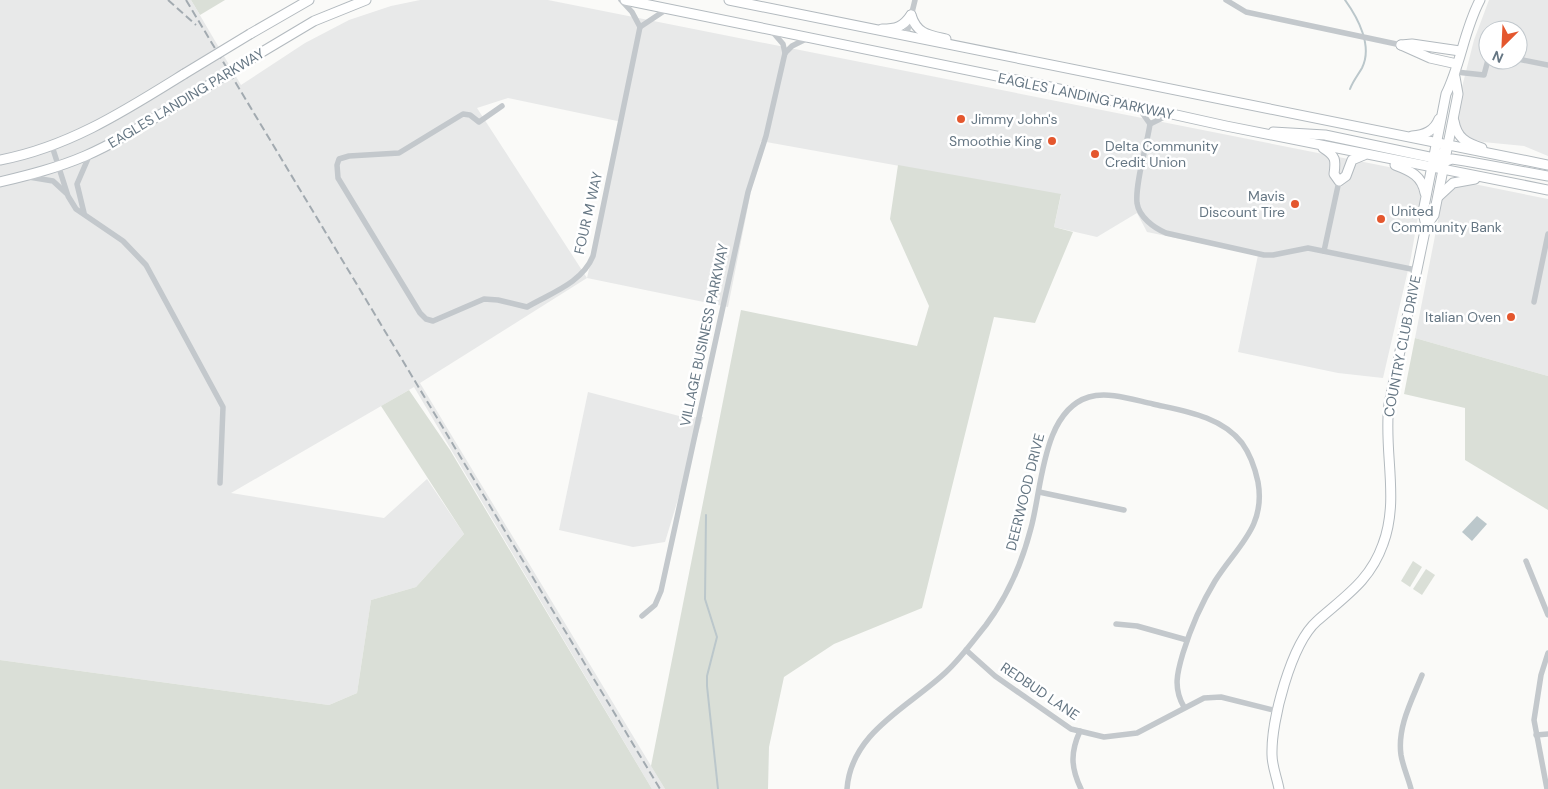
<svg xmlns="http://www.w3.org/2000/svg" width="1548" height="789" viewBox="0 0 1548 789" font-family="'DM Sans',sans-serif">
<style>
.built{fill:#e8e9e9;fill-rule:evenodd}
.green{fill:#dadfd7}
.water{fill:#bbc7cb}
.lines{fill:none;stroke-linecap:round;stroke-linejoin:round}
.stream{stroke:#bbc7cb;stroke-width:2}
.secondary-casing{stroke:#b3babf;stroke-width:11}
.street{stroke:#c3c8cc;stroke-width:5.5}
.secondary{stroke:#fff;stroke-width:9}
.rail{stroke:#a2aab0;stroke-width:2;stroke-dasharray:8 4;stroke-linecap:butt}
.secondary-bridge-casing{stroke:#b3babf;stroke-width:11;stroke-linecap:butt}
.secondary-bridge{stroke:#fff;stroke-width:9}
.poi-dot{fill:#e4572e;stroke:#fff;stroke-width:2}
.labels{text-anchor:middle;stroke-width:5;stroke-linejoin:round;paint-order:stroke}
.street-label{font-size:14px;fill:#657683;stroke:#fff}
.poi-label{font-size:14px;fill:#657683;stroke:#fff;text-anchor:start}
</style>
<rect width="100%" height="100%" fill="#fafaf8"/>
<g class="built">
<path d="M0,0H191L241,85L305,43L349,20L391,6L420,0H548L1404,170L1416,179L1421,199L1411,257L1383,378L1338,373L1238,352L1258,255L1147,232L1137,213L1097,237L1054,227L1061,195L761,141L728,307L587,278L420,383L665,789H652L414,387L231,493L384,518L427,479L464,534L416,587L371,600L357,693L329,705L0,660ZM508,98L622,122L587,278L477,108Z"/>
<path d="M1489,0H1548V156L1524,146L1483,142L1466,137L1457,126L1461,91L1474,40ZM1488,30H1518V60H1488Z"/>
<polygon points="1459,181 1548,199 1548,376 1415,338 1443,195"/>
<polygon points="588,392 683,417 703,417 665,542 633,547 559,530"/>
</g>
<g class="green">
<polygon points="191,0 225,0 200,15"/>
<polygon points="898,165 1061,194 1054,227 1073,232 1035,323 994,317 922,608 834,644 784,677 769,747 768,789 665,789 651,766 741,310 917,346 929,306 890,219"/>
<polygon points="1415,338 1548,376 1548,510 1465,460 1465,408 1404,394"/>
<polygon points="409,390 450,450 652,789 0,789 0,660 329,705 357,693 371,600 416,587 464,534 381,406"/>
<polygon points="1413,561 1422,567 1410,587 1401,581"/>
<polygon points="1426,569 1435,575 1422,595 1413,589"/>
</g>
<polygon class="water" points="1477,516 1487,524 1472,541 1462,532"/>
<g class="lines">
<g class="stream">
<path d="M1345,0C1358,18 1373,46 1362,68C1358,75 1353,81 1350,89"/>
<polyline points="706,515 705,599 717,637 707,676 707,686 718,789"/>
</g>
<g class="secondary-casing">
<g id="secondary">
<polyline points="625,0 1041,85 1226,126 1548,190"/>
<polyline points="729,0 1548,165"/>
<path d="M911,15C917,34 928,35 946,39"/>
<path d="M882,29C896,29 903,27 911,15"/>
<polyline points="250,34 309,0"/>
<polyline points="1401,45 1412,44 1460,51"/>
<polyline points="1401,45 1430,58 1457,64"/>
<polyline points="262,52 314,21 366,0"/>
<path d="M1454,121C1457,138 1466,143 1482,148"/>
<polyline points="1273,132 1325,135 1434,158 1440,157 1447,146"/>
<path d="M1412,136C1425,135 1434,131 1439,119"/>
<path d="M1323,148C1336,156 1336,160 1334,174L1339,181L1346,176L1352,160L1364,155"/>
<path d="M0,160C69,147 126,110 184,74"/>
<polyline points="1441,163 1452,159 1465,161 1548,176"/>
<path d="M1395,165C1411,171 1422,176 1425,193"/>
<path d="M0,182C29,175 57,168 85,156C124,139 160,114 196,93"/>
<polyline points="1439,196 1453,183 1475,179"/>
<polyline points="1426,226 1434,215 1458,94 1455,77"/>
<path d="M1279,789C1277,778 1272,766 1272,755C1271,721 1291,644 1317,621C1345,596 1370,581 1383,544C1400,499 1383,450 1389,404L1426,226L1423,212L1446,94C1461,64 1464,30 1480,0"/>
</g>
</g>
<g class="street">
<polyline points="1226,0 1246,12 1401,45"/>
<polyline points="640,27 667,9"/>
<polyline points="771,30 783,44 785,53"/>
<polyline points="906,37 915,0"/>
<polyline points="1518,59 1548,65"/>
<polyline points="1456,72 1484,75 1488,60"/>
<path d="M502,106L479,122L470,115L463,114L399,153L349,156L339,159L337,165L338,178L420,313L426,319L433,321L484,299L498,300L527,307C551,293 582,283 593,256L640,27L632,12L621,0"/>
<path d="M1138,107L1150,124C1147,145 1135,183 1137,203C1139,217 1154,228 1166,233L1264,255H1273L1308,248L1416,270"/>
<polyline points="1150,124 1170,114"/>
<polyline points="52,146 68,196 76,209 123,241 146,265 223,407 220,483"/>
<polyline points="29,177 53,181 66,193"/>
<polyline points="84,213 77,184 90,154"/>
<polyline points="1324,251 1339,181"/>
<polyline points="1534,302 1548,234"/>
<polyline points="1039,492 1124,510"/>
<polyline points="1526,561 1548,615"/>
<polyline points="642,616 655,605 661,591 748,192 766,136 785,53 792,46 808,38"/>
<polyline points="1116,624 1137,626 1187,640"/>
<polyline points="966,650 995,676 1071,729 1104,737 1137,733 1204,698 1221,697 1277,711"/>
<path d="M1080,731C1070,753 1071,768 1081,789"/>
<polyline points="1536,735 1548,734"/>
<path d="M847,789C851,732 909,707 946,672C961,658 973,641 986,625C1007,597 1022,563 1031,528C1042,489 1042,411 1089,397C1108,391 1134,400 1153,404C1184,411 1221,416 1242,443C1250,454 1255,468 1258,482C1266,527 1237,546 1215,581C1201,604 1191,627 1183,653C1177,673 1173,688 1184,707"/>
<path d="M1411,789C1408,777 1403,767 1401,755C1397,727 1412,700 1422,675"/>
<polyline points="1547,789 1534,720 1541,675 1548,653"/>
</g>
<use href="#secondary" class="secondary"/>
<g class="rail">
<polyline points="168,0 196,25"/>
<polyline points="186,0 660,789"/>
</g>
<g class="secondary-bridge-casing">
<g id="secondary-bridge">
<polyline points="184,74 250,34"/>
<polyline points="196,93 262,52"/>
</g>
</g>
<use href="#secondary-bridge" class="secondary-bridge"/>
</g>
<g class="poi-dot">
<circle cx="961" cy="119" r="5"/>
<circle cx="1052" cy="141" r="5"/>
<circle cx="1095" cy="154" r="5"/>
<circle cx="1295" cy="204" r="5"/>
<circle cx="1381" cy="219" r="5"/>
<circle cx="1511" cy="317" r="5"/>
</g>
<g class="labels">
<g class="street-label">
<text transform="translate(1086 96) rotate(12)" y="5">EAGLES LANDING PARKWAY</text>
<text transform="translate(186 98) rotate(-31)" y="5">EAGLES LANDING PARKWAY</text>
<text transform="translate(588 213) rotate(-77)" y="5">FOUR M WAY</text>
<text transform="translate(704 335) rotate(-78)" y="5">VILLAGE BUSINESS PARKWAY</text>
<text transform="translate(1402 346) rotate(-79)" y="5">COUNTRY CLUB DRIVE</text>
<text transform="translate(1025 492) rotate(-76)" y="5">DEERWOOD DRIVE</text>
<text transform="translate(1040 691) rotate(34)" y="5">REDBUD LANE</text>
</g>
<g class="poi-label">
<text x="971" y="124">Jimmy John's</text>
<text x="1042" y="146" text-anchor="end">Smoothie King</text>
<text x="1105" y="151">Delta Community<tspan x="1105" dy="16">Credit Union</tspan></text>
<text x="1285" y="201" text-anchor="end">Mavis<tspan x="1285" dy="16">Discount Tire</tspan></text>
<text x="1391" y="216">United<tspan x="1391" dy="16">Community Bank</tspan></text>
<text x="1501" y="322" text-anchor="end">Italian Oven</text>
</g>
</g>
<g transform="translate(1503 45) rotate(204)"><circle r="24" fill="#ffffff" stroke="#c1c8cd"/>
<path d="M0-4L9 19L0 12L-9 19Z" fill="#e4572e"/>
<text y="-8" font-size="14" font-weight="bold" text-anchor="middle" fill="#657683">N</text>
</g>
</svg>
